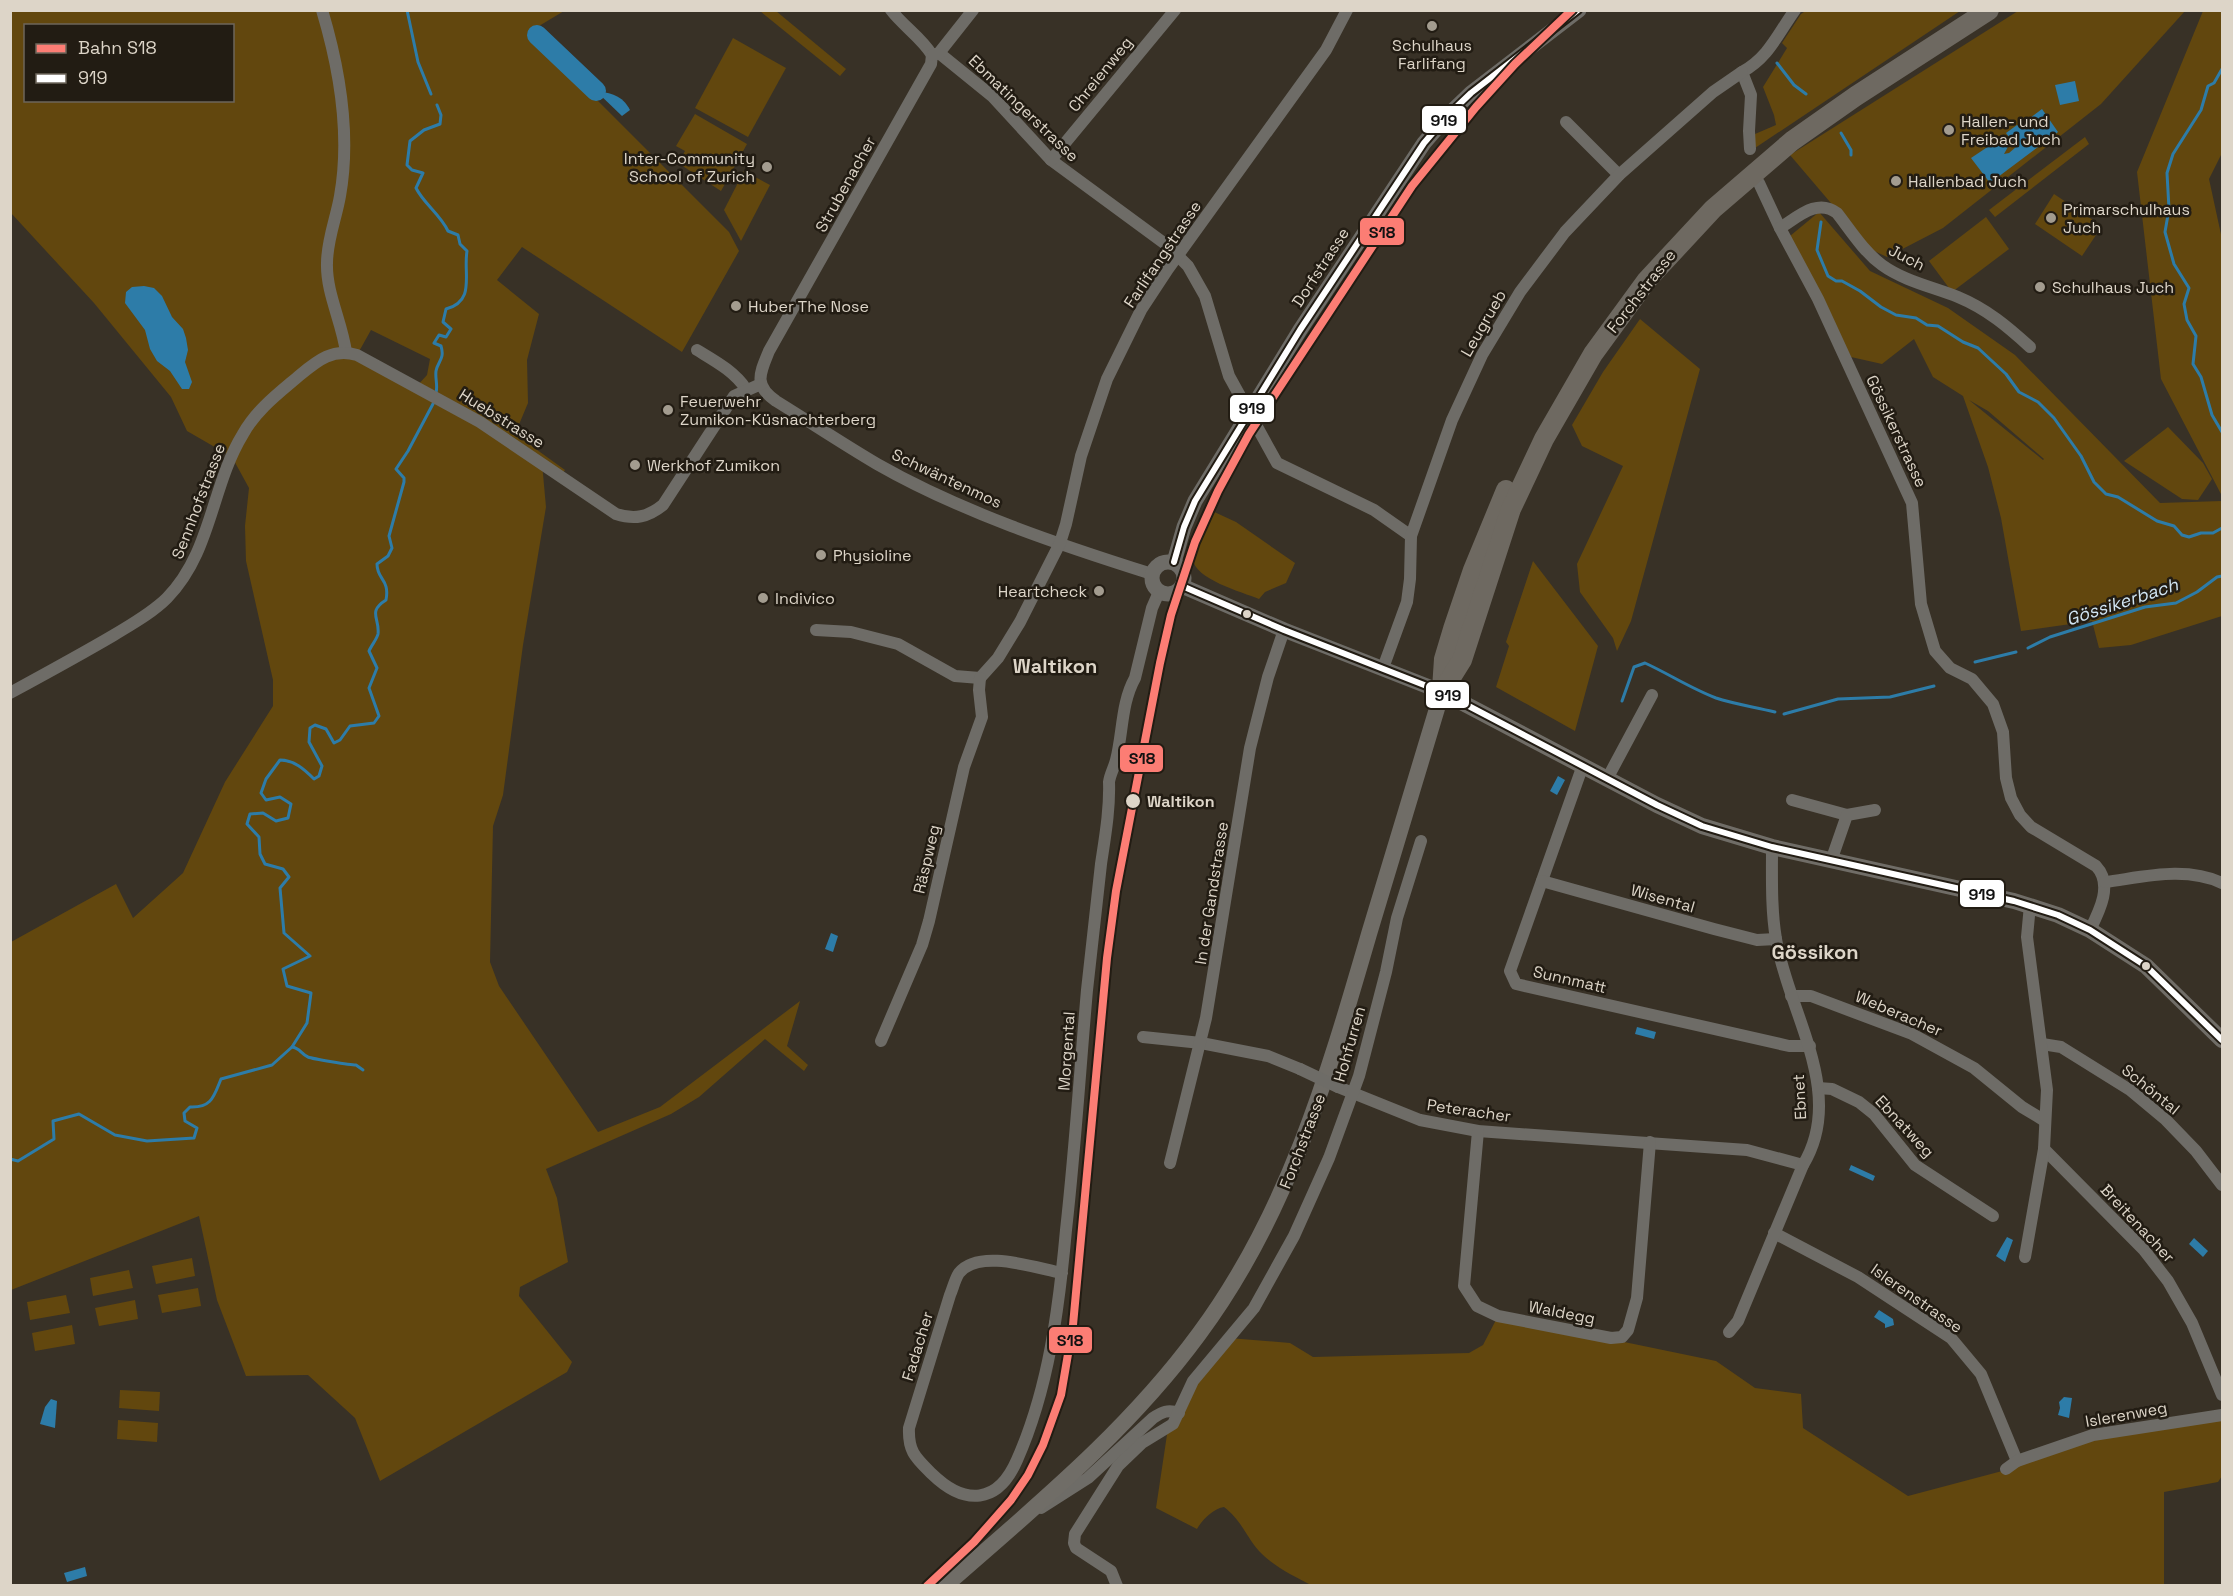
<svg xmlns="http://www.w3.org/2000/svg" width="2233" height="1596" viewBox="0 0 2233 1596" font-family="'Space Grotesk',sans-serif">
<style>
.green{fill:#62470e;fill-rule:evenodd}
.water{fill:#2d7ca8}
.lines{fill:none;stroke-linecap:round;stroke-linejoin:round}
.stream{stroke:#2d7ca8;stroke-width:3}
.river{stroke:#2d7ca8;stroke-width:20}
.minor{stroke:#6e6c67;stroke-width:12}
.tertiary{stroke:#6e6c67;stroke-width:15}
.secondary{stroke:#706d67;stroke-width:16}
.trunk{stroke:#6e6961;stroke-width:20}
.minor-bridge{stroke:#6e6c67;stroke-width:12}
.bus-1-casing{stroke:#221c13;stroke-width:10}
.bus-1{stroke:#fff;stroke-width:6}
.rail-1-casing{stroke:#221c13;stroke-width:12}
.rail-1{stroke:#fc7d74;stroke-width:8}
.poi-dot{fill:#a39c8f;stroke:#221c13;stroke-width:2}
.bus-dot{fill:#ddd5c8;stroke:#221c13;stroke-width:2}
.labels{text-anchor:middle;stroke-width:5;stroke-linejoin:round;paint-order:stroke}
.poi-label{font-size:16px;fill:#ddd5c8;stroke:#221c13;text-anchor:start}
.street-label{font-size:16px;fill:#ddd5c8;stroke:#221c13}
.stop-label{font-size:16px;font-weight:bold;fill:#ddd5c8;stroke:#221c13;text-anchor:start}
.water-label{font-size:18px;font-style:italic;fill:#d2e6f4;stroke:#221c13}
.quarter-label{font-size:20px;font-weight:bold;fill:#ddd5c8;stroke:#221c13}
.line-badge{stroke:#221c13;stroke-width:2}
.pale-badge-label{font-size:16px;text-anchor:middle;font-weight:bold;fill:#111}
</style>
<rect width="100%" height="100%" fill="#383126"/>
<g class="green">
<polygon points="1807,10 1960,11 1755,148 1755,134 1776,125 1774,115 1763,87 1787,48 1782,43 1801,14"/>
<path d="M11,11H564L529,32L729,232L739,251L682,352L522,247L497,280L539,314L527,360L528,403L515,434L565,470L562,474L542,463L546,507L523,645L503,795L493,826L490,962L499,986L598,1132L660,1107L800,1001L787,1046L808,1065L804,1071L765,1039L699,1097L671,1114L546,1169L557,1198L568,1262L520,1287L519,1296L572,1362L567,1372L380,1481L355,1418L308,1375L246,1376L217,1300L199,1216L11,1290V942L116,884L133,918L183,873L225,782L273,706V680L246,561L245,526L249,488L232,457L187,431L171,397L94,303L11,213ZM26,26H232V100H26ZM371,330L430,359L427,375L416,387L357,355Z"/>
<polygon points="760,11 776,11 846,69 840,76"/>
<polygon points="2018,11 2185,11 2101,104 1943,228 1887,257 1870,249 1790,155"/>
<polygon points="2203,11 2222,11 2222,153 2209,179 2222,239 2222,496 2161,379 2137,172"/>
<polygon points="733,38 786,68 748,137 695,108"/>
<polygon points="695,114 747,144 721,191 678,163 685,151 676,146"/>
<polygon points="2085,137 2089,144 1995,217 1989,210"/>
<polygon points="744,171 770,185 741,241 724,210"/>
<polygon points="2054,194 2102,226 2082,256 2035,224"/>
<path d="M1819,212L1870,271L1948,308L2015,355L2160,503L2222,501V616L2131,645L2099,648L2092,621L2021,631L2001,518L1988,467L1963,396L1933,377L1914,339L1882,364L1851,357L1790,236ZM1969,400L1988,411L2044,459L2043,460Z"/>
<polygon points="1986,217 2009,249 1952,292 1929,261"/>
<polygon points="1640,319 1700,369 1631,621 1617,651 1613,638 1580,592 1577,564 1623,466 1582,446 1572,425 1603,372"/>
<polygon points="2168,427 2203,463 2212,479 2198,500 2182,499 2124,461"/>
<path d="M1210,510L1236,522L1295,563L1286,583L1265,592L1259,599C1242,592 1194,579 1193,559C1191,543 1204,523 1210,510Z"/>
<polygon points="1533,561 1598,646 1575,731 1496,687 1509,646 1506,642"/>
<polygon points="192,1258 195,1276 156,1284 152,1266"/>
<polygon points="129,1270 133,1288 93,1296 90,1278"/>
<polygon points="198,1288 201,1306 162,1313 158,1295"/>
<polygon points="66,1295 70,1313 30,1320 27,1302"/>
<polygon points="135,1300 138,1319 99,1326 95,1308"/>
<path d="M1498,1316L1716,1361L1755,1388L1801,1394L1803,1428L1908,1496L2006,1470L2093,1435L2222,1415V1476L2218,1482L2164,1492V1585H1311C1294,1576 1273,1566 1259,1551C1245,1535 1242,1521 1224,1507C1214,1508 1202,1520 1197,1529L1156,1508L1168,1428L1186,1396L1229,1338L1290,1343L1313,1357L1469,1353L1483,1345Z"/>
<polygon points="72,1325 75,1344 35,1351 32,1333"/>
<polygon points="120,1390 160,1392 159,1411 119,1408"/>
<polygon points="118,1420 158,1423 157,1442 117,1439"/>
</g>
<g class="water">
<polygon points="2075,81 2079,101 2060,105 2055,85"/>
<path d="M596,91C611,93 622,95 630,110L622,116Z"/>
<polygon points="2042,109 2058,132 1990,183 1971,158 1998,140 2003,140 2009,145 2004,154 2009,153 2016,147 2006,133 2017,125 2019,126"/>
<polygon points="144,286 154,288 162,296 172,317 183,329 186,338 188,350 185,362 192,382 189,389 182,389 170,371 157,361 150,349 145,330 125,303 126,292 132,287"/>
<polygon points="1558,776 1565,780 1557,795 1550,791"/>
<polygon points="831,933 838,936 833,952 825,949"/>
<polygon points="1637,1027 1656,1032 1654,1039 1635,1034"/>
<polygon points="1851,1165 1875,1176 1873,1181 1849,1170"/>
<polygon points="2007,1237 2013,1240 2005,1262 1996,1256"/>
<polygon points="2194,1238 2208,1251 2203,1257 2189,1244"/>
<polygon points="1879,1310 1893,1319 1894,1325 1885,1328 1885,1324 1874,1317"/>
<polygon points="2064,1397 2072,1398 2069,1418 2058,1415 2060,1408 2059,1402"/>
<polygon points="51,1399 57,1401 55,1428 40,1424 45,1407"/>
<polygon points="85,1567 87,1576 67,1582 64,1573"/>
</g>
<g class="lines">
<g class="stream">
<polyline points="407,10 418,62 431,94"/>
<polyline points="1777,63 1794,85 1806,94"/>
<polyline points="2222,69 2214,83 2208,86 2201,110 2173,154 2167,173 2169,209 2165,232 2174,264 2189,288 2184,304 2187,320 2196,336 2193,364 2201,377 2212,415 2222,432"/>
<polyline points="1841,133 1851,150 1851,155"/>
<polyline points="1821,222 1817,250 1828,276 1836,281 1842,281 1860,291 1881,307 1896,315 1916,318 1927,325 1938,326 1963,342 1978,348 2006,374 2019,392 2038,402 2054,418 2081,456 2094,482 2106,494 2118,497 2157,521 2174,526 2182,535 2189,537 2201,533 2213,533 2222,528"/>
<path d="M436,393C438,385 435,379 436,371C438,361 445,359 441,346L434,343L439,335L446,337L451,329L443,322L446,309C476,301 463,274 467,251L460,244L458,235L448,231C440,214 424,204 416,188L423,173L412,170L407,165L410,141L424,130L440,124L441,115L437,105"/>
<polyline points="2028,648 2050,637 2145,607 2176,603 2197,592 2217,577 2222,576"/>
<polyline points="1975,662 2016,652"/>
<path d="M1622,701L1634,667L1645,663C1669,674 1690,688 1716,698C1734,704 1755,707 1775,712"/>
<polyline points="1784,714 1838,699 1890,697 1934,686"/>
<path d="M292,1047C300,1048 301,1054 308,1057C313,1059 350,1065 356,1065L363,1070"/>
<path d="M10,1159L18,1161L54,1139L53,1121L79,1114L115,1135L147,1141L194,1138L197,1128L185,1121L184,1113L190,1107C212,1108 214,1096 221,1079L272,1065L292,1047L307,1023L311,993L287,986L283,969L310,956L284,933L280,888L289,877L283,869L265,864L260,854L259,837L247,824L250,814L263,813L276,821L288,818L291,804L280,797L266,800L261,793L266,779L280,760C294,760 304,769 314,779L319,776L322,766L309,742L310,728L315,725L326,729L334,743L340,740L350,726L374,723L379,716L369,688L377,668L369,651C371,646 377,639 378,634C380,618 367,612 386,600C390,579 377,580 377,564L388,556L392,548L389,536L404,482V478L396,469L408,451L434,402"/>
</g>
<polyline class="river" points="537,35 596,91"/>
<g class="minor">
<path d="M322,10C340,70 351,134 340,196C336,219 327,240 327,263C326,293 342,322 346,352"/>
<path d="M891,10C903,26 922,38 932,55"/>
<polyline points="939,53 992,96 1051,160 1168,246 1188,266 1205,296 1229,376 1277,463 1374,510 1411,536"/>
<path d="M932,55L931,64L769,351C760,373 753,385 776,401C810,422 843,444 877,464C961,512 1060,545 1152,574"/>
<polyline points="933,55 939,53 973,10"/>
<polyline points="1566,122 1619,175"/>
<path d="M1750,149L1749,131L1751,95L1742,72C1769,57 1777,35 1795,10"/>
<polyline points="1051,160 1175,10"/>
<path d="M1759,183L1780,228L1818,299L1912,503L1921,604L1935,651L1950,668L1972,679L1993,704L2003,732L2006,778L2011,798L2020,815L2031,827L2096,866C2113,884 2100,910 2090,930"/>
<path d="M1780,228C1798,217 1817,198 1837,213C1851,231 1864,252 1882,265C1904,281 1933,287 1958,297C1987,309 2008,327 2030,347"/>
<path d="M697,350C715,361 734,371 746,389"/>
<polyline points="816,630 851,632 898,644 955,676 980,678"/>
<polyline points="1383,668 1407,602 1410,579 1411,536 1452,420 1482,355 1520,292 1565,232 1619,175 1713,92 1742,72"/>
<polyline points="980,678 998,658 1020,622 1060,543 1066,524 1081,456 1107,379 1141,310 1168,269 1326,50 1347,10"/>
<path d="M10,693C45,674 80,655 114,635C132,624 152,613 167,598C212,552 211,486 243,434C257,409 279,393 300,375C318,360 333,348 357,355L480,422L616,514C635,520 648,517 663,505L734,396L761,384"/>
<polyline points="1583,765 1510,971 1516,984 1789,1046 1810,1046"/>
<polyline points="1607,779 1652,695"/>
<polyline points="1792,800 1847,815"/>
<polyline points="1831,861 1847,815 1875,810"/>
<polyline points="1542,881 1714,929 1757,940 1776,939"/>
<path d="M2105,882C2144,877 2185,866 2222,883"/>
<polyline points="1791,996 1811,996 1912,1034 1974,1068 2022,1107 2045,1121"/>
<polyline points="1143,1037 1201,1043 1268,1056 1300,1069"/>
<polyline points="881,1041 922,945 929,921 964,767 982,717 979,690 980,678"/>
<polyline points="2042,1044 2061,1047 2130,1090 2166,1120 2196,1151 2222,1185"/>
<polyline points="1338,1087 1420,1120 1478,1131 1747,1150 1803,1165"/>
<polyline points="1818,1088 1832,1089 1859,1102 1874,1114 1915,1165 1993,1216"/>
<polyline points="1478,1131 1464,1286 1477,1306 1498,1316 1611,1338 1622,1337 1628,1330 1637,1298 1650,1142"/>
<polyline points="2044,1149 2144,1250 2168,1281 2192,1323 2222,1395"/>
<polyline points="1170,1163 1206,1018 1250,748 1268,677 1284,630"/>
<polyline points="1774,1233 1858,1277 1951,1338 1981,1374 2017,1461"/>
<polyline points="2025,1257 2044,1149 2047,1090 2027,937 2030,905"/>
<path d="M1062,1273C1035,1268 979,1248 959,1273C955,1279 953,1288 950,1295L909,1428C908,1452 916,1458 932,1474C965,1506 998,1504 1017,1460C1049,1388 1059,1307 1066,1230C1075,1150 1080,1070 1087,990C1092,948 1096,906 1101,864C1105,837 1110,809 1109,782C1110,774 1114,768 1116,760C1123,733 1121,703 1135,678L1152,608L1159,592"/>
<path d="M1729,1332L1738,1321L1803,1165C1847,1093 1788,1012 1776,939C1771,909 1772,878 1772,847"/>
<polyline points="2006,1469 2017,1461 2093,1435 2222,1415"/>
<path d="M1041,1508L1088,1478L1153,1418C1162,1412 1168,1409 1179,1413"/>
<polyline points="1117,1586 1111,1571 1076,1548 1074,1543 1075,1534 1118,1466 1142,1443 1173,1424 1193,1381 1254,1308 1294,1236 1329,1158 1359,1076 1386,972 1397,918 1421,841"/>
</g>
<g class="tertiary">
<circle cx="1168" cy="578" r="16"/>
<polyline points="1174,562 1184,527 1195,501 1225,452 1300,330 1424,143 1449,114 1471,93 1579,10"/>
<polyline points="1182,586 1284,630 1442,692"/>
</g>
<path class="secondary" d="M945,1586C1035,1507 1128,1431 1199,1334C1288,1214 1328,1075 1369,934C1393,853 1418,773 1442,692L1657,805L1702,826L1772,847L2014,901L2058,915L2090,930L2146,966L2222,1040"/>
<g class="trunk">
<polyline points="1442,689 1444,659 1453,629 1473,570 1506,490"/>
<polyline points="1442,692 1462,660 1511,509 1544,439 1593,354 1647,280 1713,209 1792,141 1856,96 1989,10"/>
</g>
<polyline class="minor-bridge" points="1300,1069 1338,1087"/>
<g class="bus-1-casing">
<g id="bus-1">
<polyline points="1174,562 1184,527 1195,501 1300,330 1424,143 1449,114 1471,93 1578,10"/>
<polyline points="1182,586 1284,630 1442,692 1657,805 1702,826 1772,847 2014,901 2058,915 2090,930 2146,966 2222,1040"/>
</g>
</g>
<use href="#bus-1" class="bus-1"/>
<g class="rail-1-casing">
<polyline id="rail-1" points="927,1586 974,1542 1011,1500 1028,1475 1043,1445 1061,1395 1073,1325 1107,958 1116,891 1160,663 1171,615 1195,542 1218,491 1249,434 1412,186 1476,107 1515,64 1572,10"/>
</g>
<use href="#rail-1" class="rail-1"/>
</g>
<g class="poi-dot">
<circle cx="1432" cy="26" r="6"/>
<circle cx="1949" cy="130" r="6"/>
<circle cx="767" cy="167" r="6"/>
<circle cx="1896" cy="181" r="6"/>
<circle cx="2051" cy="218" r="6"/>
<circle cx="2040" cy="287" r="6"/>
<circle cx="736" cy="306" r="6"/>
<circle cx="668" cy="410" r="6"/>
<circle cx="635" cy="465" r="6"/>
<circle cx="821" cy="555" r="6"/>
<circle cx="1099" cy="591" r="6"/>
<circle cx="763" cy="598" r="6"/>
</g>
<g class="bus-dot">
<circle cx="1247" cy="614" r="5"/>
<circle cx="1133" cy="801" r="8"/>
<circle cx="2146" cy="966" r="5"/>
</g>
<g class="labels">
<g class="poi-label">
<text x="1432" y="51" text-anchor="middle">Schulhaus<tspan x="1432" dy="18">Farlifang</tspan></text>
<text x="1961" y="127">Hallen- und<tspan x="1961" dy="18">Freibad Juch</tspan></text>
<text x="755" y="164" text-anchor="end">Inter-Community<tspan x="755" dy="18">School of Zurich</tspan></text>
<text x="1908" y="187">Hallenbad Juch</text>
<text x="2063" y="215">Primarschulhaus<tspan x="2063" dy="18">Juch</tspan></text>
<text x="2052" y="293">Schulhaus Juch</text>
<text x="748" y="312">Huber The Nose</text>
<text x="680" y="407">Feuerwehr<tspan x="680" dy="18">Zumikon-Küsnachterberg</tspan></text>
<text x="647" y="471">Werkhof Zumikon</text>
<text x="833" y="561">Physioline</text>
<text x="1087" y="597" text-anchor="end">Heartcheck</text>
<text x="775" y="604">Indivico</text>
</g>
<g class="street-label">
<text transform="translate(1100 74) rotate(-51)" y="6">Chreienweg</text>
<text transform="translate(1024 108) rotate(44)" y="6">Ebmatingerstrasse</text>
<text transform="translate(845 184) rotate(-61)" y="6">Strubenacher</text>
<text transform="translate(1162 254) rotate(-56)" y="6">Farlifangstrasse</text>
<text transform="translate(1907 257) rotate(27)" y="6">Juch</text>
<text transform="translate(1320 267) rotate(-57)" y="6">Dorfstrasse</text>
<text transform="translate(1641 291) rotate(-52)" y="6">Forchstrasse</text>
<text transform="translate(1483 323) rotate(-60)" y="6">Leugrueb</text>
<text transform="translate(502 418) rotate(32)" y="6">Huebstrasse</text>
<text transform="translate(1897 431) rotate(65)" y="6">Gössikerstrasse</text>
<text transform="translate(947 478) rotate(25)" y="6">Schwäntenmos</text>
<text transform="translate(198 501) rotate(-69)" y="6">Sennhofstrasse</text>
<text transform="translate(926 859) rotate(-77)" y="6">Räspweg</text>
<text transform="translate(1211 893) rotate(-81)" y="6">In der Gandstrasse</text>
<text transform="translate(1663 898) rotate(16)" y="6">Wisental</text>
<text transform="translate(1570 979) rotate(13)" y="6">Sunnmatt</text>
<text transform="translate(1899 1013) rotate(23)" y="6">Weberacher</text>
<text transform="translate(1349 1044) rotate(-74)" y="6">Hohfurren</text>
<text transform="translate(1066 1051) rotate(-86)" y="6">Morgental</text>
<text transform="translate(2151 1089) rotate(39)" y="6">Schöntal</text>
<text transform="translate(1799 1097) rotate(-93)" y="6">Ebnet</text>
<text transform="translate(1469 1110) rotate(8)" y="6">Peteracher</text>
<text transform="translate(1905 1126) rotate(47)" y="6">Ebnatweg</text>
<text transform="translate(1302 1141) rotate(-69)" y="6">Forchstrasse</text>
<text transform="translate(2138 1223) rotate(47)" y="6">Breitenacher</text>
<text transform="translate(1917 1298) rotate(35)" y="6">Islerenstrasse</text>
<text transform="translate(1562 1312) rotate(11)" y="6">Waldegg</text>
<text transform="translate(917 1346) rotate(-73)" y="6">Fadacher</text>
<text transform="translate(2126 1414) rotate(-10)" y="6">Islerenweg</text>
</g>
<g class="stop-label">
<text x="1147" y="807">Waltikon</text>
</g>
<g class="water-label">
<text transform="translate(2122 602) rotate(-18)" y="6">Gössikerbach</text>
</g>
<g class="quarter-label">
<text x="1055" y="673">Waltikon</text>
<text x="1815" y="959">Gössikon</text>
</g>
</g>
<g class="line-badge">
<rect x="1421" y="105" width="46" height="29" rx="6" fill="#fff"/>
<rect x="1359" y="217" width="46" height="29" rx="6" fill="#fc7d74"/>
<rect x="1229" y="394" width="46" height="29" rx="6" fill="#fff"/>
<rect x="1425" y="681" width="45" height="28" rx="6" fill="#fff"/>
<rect x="1119" y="744" width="45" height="29" rx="6" fill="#fc7d74"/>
<rect x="1959" y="879" width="46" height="29" rx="6" fill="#fff"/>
<rect x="1048" y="1326" width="45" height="28" rx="6" fill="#fc7d74"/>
</g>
<g class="pale-badge-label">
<text x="1444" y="126">919</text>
<text x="1382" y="238">S18</text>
<text x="1252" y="414">919</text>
<text x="1448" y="701">919</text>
<text x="1142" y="764">S18</text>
<text x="1982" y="900">919</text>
<text x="1070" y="1346">S18</text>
</g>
<rect width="2233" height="1596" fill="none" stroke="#ddd5c8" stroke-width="24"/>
<rect x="24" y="24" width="210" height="78" fill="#221c13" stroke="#6d665b" stroke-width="1.5"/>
<rect x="36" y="44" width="30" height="9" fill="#fc7d74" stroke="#6d665b" stroke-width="1.5"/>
<text x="78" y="54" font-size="18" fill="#ddd5c8">Bahn S18</text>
<rect x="36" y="74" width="30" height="9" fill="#ffffff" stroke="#6d665b" stroke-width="1.5"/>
<text x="78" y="84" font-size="18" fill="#ddd5c8">919</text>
</svg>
